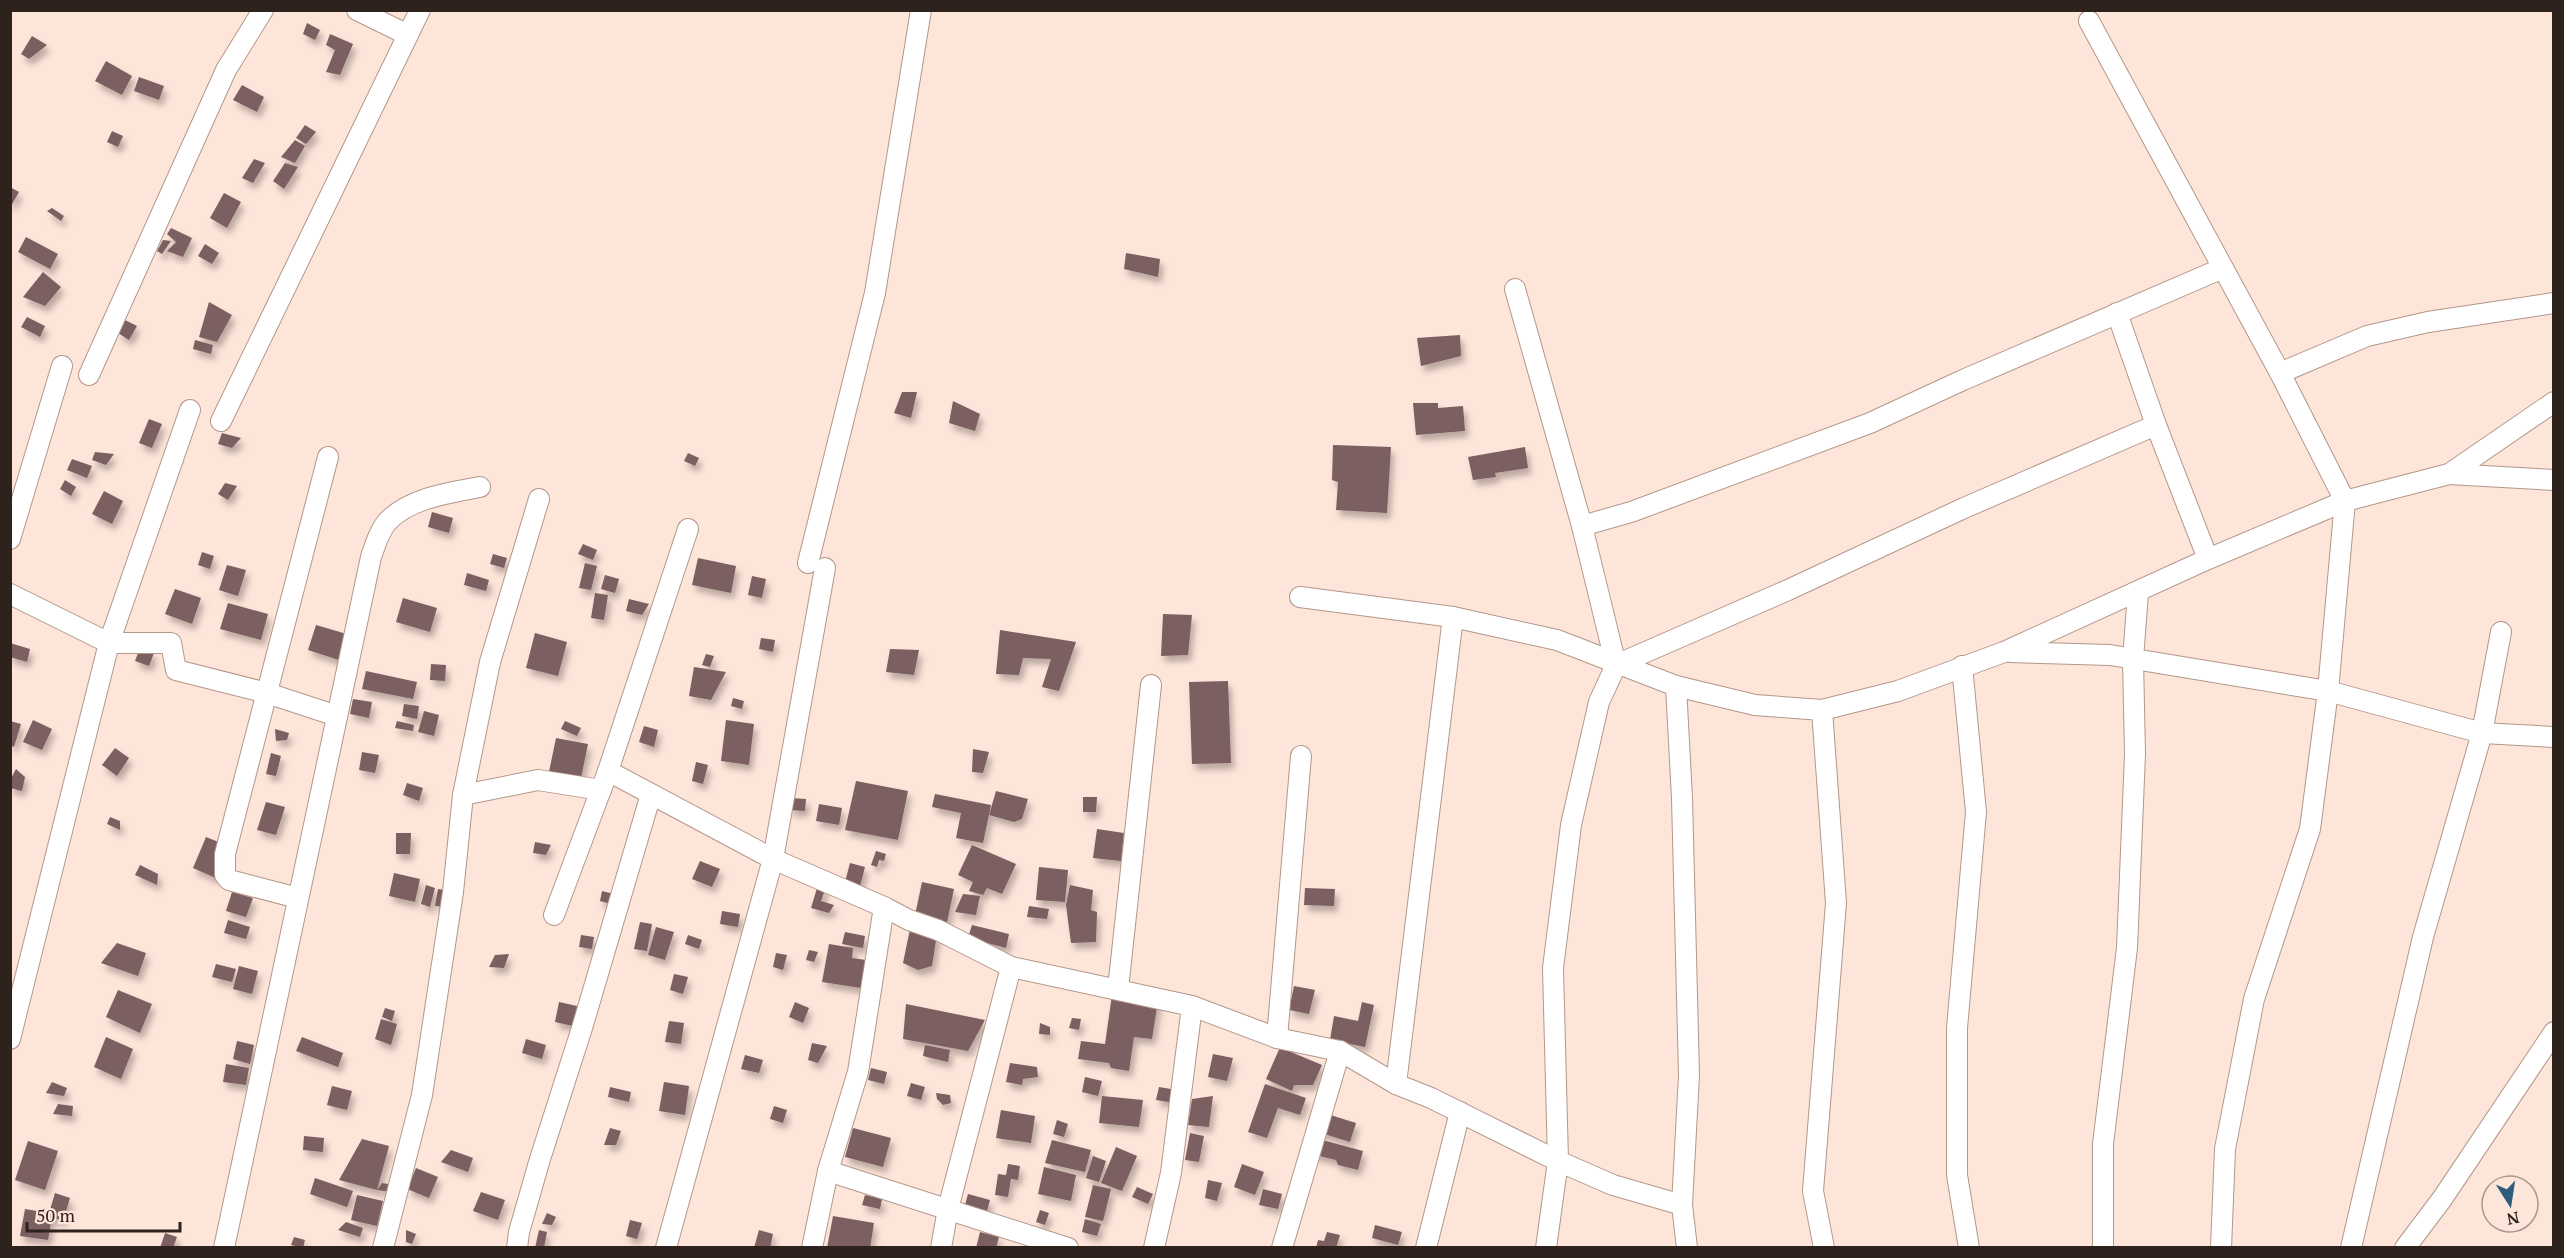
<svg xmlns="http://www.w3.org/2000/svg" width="2564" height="1258" viewBox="0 0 2564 1258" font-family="'PT Serif',serif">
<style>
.building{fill:#7c5e60;filter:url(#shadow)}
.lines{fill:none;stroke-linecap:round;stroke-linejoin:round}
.minor-casing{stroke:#b39789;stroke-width:22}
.minor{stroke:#fff;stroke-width:20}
</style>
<defs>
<filter id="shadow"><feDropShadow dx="3.5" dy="6" stdDeviation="3" flood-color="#0004"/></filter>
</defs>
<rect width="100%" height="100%" fill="#fee5da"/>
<g class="building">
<polygon points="307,23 320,30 315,40 303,34"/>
<polygon points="330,34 353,44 340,75 326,72 335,50 326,45"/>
<polygon points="32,36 47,45 29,59 21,54"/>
<polygon points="106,61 132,76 122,95 95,81"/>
<polygon points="139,77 164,86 159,100 134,91"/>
<polygon points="242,85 264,97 257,112 233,100"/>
<polygon points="305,125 316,132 306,144 296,138"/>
<polygon points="112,131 123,136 118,147 107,142"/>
<polygon points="295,140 305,146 295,163 281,157"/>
<polygon points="254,159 265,163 253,183 242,178"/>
<polygon points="285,163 298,167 284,189 273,181"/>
<polygon points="10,187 19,192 10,208"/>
<polygon points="224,193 241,202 227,228 210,218"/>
<polygon points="52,208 64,216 61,221 47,211"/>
<polygon points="171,228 192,238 183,257 167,251 176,242 167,234"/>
<polygon points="26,237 58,254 50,269 18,252"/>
<polygon points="163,240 171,241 162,254 157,251"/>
<polygon points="205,244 219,253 212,264 198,256"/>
<polygon points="1126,253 1160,259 1158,277 1124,269"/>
<polygon points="43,272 61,287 45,306 23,297"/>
<polygon points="209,302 232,315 217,342 199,337"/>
<polygon points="27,317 45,326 40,337 21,327"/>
<polygon points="125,320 137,326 129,340 118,333"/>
<polygon points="1460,335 1461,356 1421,366 1417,338"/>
<polygon points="195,340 213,345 211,354 193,349"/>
<polygon points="902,392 917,392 911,418 894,413"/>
<polygon points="953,401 980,414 975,431 949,423"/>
<polygon points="1413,403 1438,403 1438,408 1463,406 1465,431 1416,435"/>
<polygon points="149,419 162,424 152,448 139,443"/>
<polygon points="222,433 241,438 232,448 218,444"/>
<polygon points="1333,445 1391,447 1387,513 1336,510 1338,482 1332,480"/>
<polygon points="1525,447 1528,468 1495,473 1496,477 1473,480 1468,457"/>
<polygon points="95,452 114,454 106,465 92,460"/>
<polygon points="688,453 699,458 695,466 684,461"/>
<polygon points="72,459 92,466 87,478 67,470"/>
<polygon points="65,480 76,487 71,496 60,489"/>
<polygon points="225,483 237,486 228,500 218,494"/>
<polygon points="104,491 123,501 112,524 92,514"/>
<polygon points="432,512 453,518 449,533 428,527"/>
<polygon points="583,544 597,550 593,560 578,554"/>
<polygon points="202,552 214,556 210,569 198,565"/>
<polygon points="493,554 507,558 504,568 490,564"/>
<polygon points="698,558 736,566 731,593 692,585"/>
<polygon points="585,563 597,566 591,590 579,588"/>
<polygon points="227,565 246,570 238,596 219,590"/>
<polygon points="467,573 489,580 486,591 464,585"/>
<polygon points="605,575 619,579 615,593 601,589"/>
<polygon points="752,576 766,579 762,598 748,595"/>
<polygon points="175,589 201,598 192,624 165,614"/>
<polygon points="595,593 608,595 604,620 591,618"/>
<polygon points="403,598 437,608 430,632 396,622"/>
<polygon points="629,599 649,604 642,615 626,611"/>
<polygon points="228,603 268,614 261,640 220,629"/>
<polygon points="1163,614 1192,615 1188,655 1161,656"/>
<polygon points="316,625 350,635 342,661 308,650"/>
<polygon points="1000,630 1076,642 1059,691 1042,687 1051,659 1023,658 1019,675 996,674"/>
<polygon points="535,633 567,642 558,676 526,668"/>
<polygon points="761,638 775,640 773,652 759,649"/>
<polygon points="10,643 30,649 27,662 10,657"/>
<polygon points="140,648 154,653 149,666 135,661"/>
<polygon points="890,649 919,650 914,675 886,672"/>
<polygon points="706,654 714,656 710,667 702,665"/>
<polygon points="431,664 446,665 445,681 430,680"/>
<polygon points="694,667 726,672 711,700 689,696"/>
<polygon points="366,671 417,682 413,699 362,689"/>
<polygon points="1228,681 1231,763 1192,764 1189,682"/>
<polygon points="733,698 744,701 742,709 731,706"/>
<polygon points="353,699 372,702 369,718 350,714"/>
<polygon points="404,704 419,706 417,719 402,716"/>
<polygon points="424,711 439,715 434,736 418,732"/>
<polygon points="33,720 52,729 42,750 23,742"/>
<polygon points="726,720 754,724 749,765 721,761"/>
<polygon points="10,721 21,724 14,747 10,745"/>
<polygon points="397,721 414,725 413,731 395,728"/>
<polygon points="565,721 581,728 577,736 561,729"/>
<polygon points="644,726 658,730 654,747 639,742"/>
<polygon points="275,729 289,733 287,740 276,741"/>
<polygon points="556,738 588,744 581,778 549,772"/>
<polygon points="115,748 129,758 117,776 102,765"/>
<polygon points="973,749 989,752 983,773 972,772"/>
<polygon points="362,752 379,755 375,773 359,770"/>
<polygon points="271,753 281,756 276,776 266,774"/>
<polygon points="696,762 708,765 703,784 692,781"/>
<polygon points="16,769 25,777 22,791 10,788 10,780"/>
<polygon points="856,781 908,791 898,840 845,830"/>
<polygon points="407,783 423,788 419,801 403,795"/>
<polygon points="996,791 1028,799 1022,819 1014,822 989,815"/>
<polygon points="935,794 991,805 983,843 956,838 961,813 932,807"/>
<polygon points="1083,797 1097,797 1096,812 1083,812"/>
<polygon points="790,798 806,799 805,811 789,810"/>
<polygon points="266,802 285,807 276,835 257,830"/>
<polygon points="819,804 842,808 839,825 816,821"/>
<polygon points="110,817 120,821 120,830 107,824"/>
<polygon points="1097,829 1124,833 1121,861 1093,858"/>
<polygon points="396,833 411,833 410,854 396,854"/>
<polygon points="206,837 231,847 218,879 193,868"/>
<polygon points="535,842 551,845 546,855 533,853"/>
<polygon points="972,845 1016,864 1002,894 987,888 983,895 969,891 973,882 958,875"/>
<polygon points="876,851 886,854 884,861 879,860 877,867 871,865"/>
<polygon points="700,861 720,869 712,887 692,879"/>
<polygon points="850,863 865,867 860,886 845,882"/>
<polygon points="140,865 158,874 157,885 135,875"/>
<polygon points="1039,867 1068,870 1065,902 1036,900"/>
<polygon points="394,873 420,879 415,902 389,896"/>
<polygon points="922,882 954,889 946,927 914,920"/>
<polygon points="426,885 435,888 430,907 421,904"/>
<polygon points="818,885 826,887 821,901 834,905 829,913 811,908"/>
<polygon points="1070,885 1093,890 1091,910 1097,912 1096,942 1071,943 1066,905"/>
<polygon points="1305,888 1335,889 1334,906 1304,905"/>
<polygon points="438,889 450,891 448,907 435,906"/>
<polygon points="602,891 614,894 611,904 600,901"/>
<polygon points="232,892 253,898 246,917 226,911"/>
<polygon points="963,894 980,896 976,915 955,912"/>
<polygon points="1029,906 1049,909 1047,919 1027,917"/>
<polygon points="722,911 740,914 738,927 720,924"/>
<polygon points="228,920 250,927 246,939 224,933"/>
<polygon points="640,922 652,924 647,951 634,949"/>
<polygon points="972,925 1009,934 1006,948 968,938"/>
<polygon points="656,927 674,932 665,960 648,955"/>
<polygon points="910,929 937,934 932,966 918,970 903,963"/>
<polygon points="845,932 865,936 863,948 842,944"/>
<polygon points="581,935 594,937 592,949 579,947"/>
<polygon points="688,935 702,940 699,949 685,944"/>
<polygon points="117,943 146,953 138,976 101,963"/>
<polygon points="829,944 853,948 852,958 866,960 861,988 822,982"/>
<polygon points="809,950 818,952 814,962 806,960"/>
<polygon points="776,953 787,955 783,970 773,967"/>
<polygon points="509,954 504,968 489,967 495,955"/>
<polygon points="216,964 236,969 232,982 212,977"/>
<polygon points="239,966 258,971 252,994 233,989"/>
<polygon points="674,974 688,977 683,994 670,990"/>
<polygon points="1294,986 1315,990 1309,1014 1289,1010"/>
<polygon points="118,990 152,1004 140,1033 106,1017"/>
<polygon points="1112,995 1158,1001 1152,1039 1134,1037 1129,1071 1111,1068 1109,1063 1078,1059 1081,1041 1105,1044"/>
<polygon points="559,1002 586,1008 582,1028 555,1022"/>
<polygon points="795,1002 809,1008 803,1023 789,1017"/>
<polygon points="1362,1002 1374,1005 1365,1047 1330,1040 1334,1016 1358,1021"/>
<polygon points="906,1004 985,1020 968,1051 903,1039"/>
<polygon points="385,1008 395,1011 392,1021 382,1017"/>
<polygon points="1072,1018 1081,1019 1079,1030 1069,1028"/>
<polygon points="381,1019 397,1024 391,1045 375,1039"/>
<polygon points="669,1021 684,1023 681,1044 665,1042"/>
<polygon points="1040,1023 1050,1027 1050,1035 1039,1034"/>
<polygon points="106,1037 133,1049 121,1079 94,1067"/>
<polygon points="302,1037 343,1053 338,1067 296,1051"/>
<polygon points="526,1039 546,1045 542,1059 522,1053"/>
<polygon points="237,1041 254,1045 250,1064 233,1059"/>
<polygon points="812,1043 827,1046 818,1063 808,1060"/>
<polygon points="925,1045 950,1050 948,1062 923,1056"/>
<polygon points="1281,1045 1289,1046 1291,1052 1322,1065 1313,1085 1294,1085 1292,1091 1266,1079"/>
<polygon points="1213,1054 1233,1058 1227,1081 1208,1077"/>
<polygon points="745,1055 763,1060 759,1073 741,1069"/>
<polygon points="1010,1063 1037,1067 1038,1077 1023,1079 1022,1085 1006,1082"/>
<polygon points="226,1064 249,1068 246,1085 223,1082"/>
<polygon points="871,1068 887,1072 884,1084 868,1080"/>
<polygon points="1085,1077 1102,1081 1098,1096 1082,1092"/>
<polygon points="52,1082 67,1088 64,1096 46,1093"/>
<polygon points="664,1082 689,1086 685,1115 659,1111"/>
<polygon points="911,1083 925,1087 921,1100 907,1096"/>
<polygon points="1265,1084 1306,1098 1300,1115 1278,1108 1267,1138 1248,1132"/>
<polygon points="332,1086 352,1091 347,1110 327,1105"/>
<polygon points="610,1087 631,1092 629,1102 608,1097"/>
<polygon points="1159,1087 1177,1090 1175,1103 1156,1100"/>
<polygon points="936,1093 950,1095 951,1103 943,1105 937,1099"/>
<polygon points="1102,1096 1143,1100 1139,1127 1099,1123"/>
<polygon points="1213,1096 1209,1127 1188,1125 1192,1099"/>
<polygon points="58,1104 73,1106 72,1116 53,1114"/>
<polygon points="774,1106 787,1110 783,1123 770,1119"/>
<polygon points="1001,1110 1035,1116 1031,1143 996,1138"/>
<polygon points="1324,1113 1356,1123 1350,1142 1318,1132"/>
<polygon points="1057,1120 1068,1124 1064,1137 1053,1134"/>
<polygon points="610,1128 621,1131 616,1145 604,1145"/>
<polygon points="853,1128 891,1138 883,1167 845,1157"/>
<polygon points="1190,1133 1204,1136 1199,1162 1185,1160"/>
<polygon points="304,1136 324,1138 323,1152 303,1150"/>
<polygon points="1315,1138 1363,1151 1358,1170 1338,1165 1336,1160 1311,1154"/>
<polygon points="362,1139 389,1146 377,1190 382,1183 394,1185 390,1192 377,1190 339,1180"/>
<polygon points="1052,1140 1091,1150 1085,1172 1045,1163"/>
<polygon points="28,1141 58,1151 45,1190 15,1180"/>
<polygon points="1116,1147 1137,1156 1122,1191 1101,1183"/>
<polygon points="451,1150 473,1158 468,1172 441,1162"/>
<polygon points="1093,1156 1106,1161 1099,1182 1086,1178"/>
<polygon points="1008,1164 1020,1166 1018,1180 1011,1179 1008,1197 995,1195 998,1174 1006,1175"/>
<polygon points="1242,1164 1264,1172 1255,1195 1234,1187"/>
<polygon points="1044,1167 1076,1175 1071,1201 1038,1194"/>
<polygon points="416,1168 438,1177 429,1198 407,1189"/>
<polygon points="315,1178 353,1191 347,1207 310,1194"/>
<polygon points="1208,1180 1222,1183 1217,1201 1205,1198"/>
<polygon points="1093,1185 1111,1189 1103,1221 1085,1217"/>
<polygon points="1137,1187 1153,1194 1148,1204 1132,1197"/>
<polygon points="1263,1189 1282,1194 1278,1209 1259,1205"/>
<polygon points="481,1192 505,1200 498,1220 473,1211"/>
<polygon points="55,1193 70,1198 63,1221 52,1217 48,1240 20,1236 25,1209 49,1213"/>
<polygon points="968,1194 990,1200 987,1211 965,1205"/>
<polygon points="357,1195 383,1201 377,1226 351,1220"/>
<polygon points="865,1195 882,1199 880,1209 862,1205"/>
<polygon points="1040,1210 1049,1213 1045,1225 1036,1222"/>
<polygon points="547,1213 556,1217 552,1225 542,1224"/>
<polygon points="833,1216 874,1223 870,1248 827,1248"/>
<polygon points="1085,1219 1101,1224 1097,1236 1082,1232"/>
<polygon points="630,1220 642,1223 637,1239 626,1236"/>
<polygon points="346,1222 363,1228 360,1237 338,1230"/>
<polygon points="1375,1225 1402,1232 1398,1245 1372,1238"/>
<polygon points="406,1230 416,1234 412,1244 406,1242"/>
<polygon points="539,1230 547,1232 544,1248 535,1248"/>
<polygon points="759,1230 773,1234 770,1248 754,1248"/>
<polygon points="980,1232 999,1237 996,1248 976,1248"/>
<polygon points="1327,1232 1340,1235 1336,1248 1316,1248 1318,1240 1324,1241"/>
<polygon points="165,1233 177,1237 173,1248 160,1248"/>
<polygon points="294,1237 305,1240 303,1248 291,1245"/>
</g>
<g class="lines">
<g class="minor-casing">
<g id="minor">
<polyline points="357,10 408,35"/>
<polyline points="2089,21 2280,373 2345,501 2328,691 2310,829 2254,999 2225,1149 2221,1248"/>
<polyline points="1515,289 1582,526 1616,665 1599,702 1571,825 1553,968 1558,1161 1546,1248"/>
<polyline points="2117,313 2156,425 2208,559"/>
<polyline points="2280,373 2367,336 2428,322 2554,303"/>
<polyline points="89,375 226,70 263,10"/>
<polyline points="221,421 420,10"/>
<polyline points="2449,474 2554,480"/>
<polyline points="1582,526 1631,512 1870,423 1963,380 2223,268"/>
<polyline points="10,539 62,366"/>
<polyline points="808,563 875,293 921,10"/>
<polyline points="10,594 109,643 171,643 176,670 267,693 337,716"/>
<polyline points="1300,597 1453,617 1557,640 1676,686 1755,705 1822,710 1898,691 2004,652 2208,559 2345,501 2449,474 2554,402"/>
<polyline points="2010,652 2110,655 2328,691 2482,733 2554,737"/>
<polyline points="1616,665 1788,590 1964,508 2156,425"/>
<polyline points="1962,666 1976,812 1957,1028 1957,1175 1969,1248"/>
<polyline points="1676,686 1682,798 1689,1075 1682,1205 1687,1248"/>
<polyline points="1822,710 1836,903 1813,1191 1824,1248"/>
<polyline points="608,771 773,859 884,907 909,920 938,930 1011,967 1192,1006 1277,1038 1340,1051 1396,1084 1431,1098 1558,1161 1613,1185 1682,1205"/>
<polyline points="463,795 538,780 601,790"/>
<polyline points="298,898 229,880 225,875 225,854 328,457"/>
<polyline points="554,915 608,771 688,529"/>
<polyline points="1118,989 1151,685"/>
<polyline points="1277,1038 1301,756"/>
<polyline points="10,1039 109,643 190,410"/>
<polyline points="1396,1084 1453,617"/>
<polyline points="828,1171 1068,1248"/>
<path d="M224,1248L371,557C375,545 379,532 387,522C409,498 449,493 480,487"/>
<polyline points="383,1248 422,1095 453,892 463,795 490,662 539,499"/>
<polyline points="517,1248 519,1232 540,1159 582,1028 651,794"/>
<polyline points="666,1248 773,859 825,568"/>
<polyline points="812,1248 828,1171 858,1072 884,907"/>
<polyline points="941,1248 948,1209 1011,967"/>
<polyline points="1154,1248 1171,1173 1192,1006"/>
<polyline points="1282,1248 1340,1051"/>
<polyline points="1426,1248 1460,1112"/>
<polyline points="2103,1248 2103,1144 2127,948 2135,754 2133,659 2138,593"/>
<polyline points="2351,1248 2423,937 2482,733 2501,632"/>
<polyline points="2405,1248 2442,1199 2554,1032"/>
</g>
</g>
<use href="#minor" class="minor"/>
</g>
<rect width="2564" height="1258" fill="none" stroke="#2d221c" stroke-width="24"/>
<g transform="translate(2510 1204) rotate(168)"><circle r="28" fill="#fee5da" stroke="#aa978e" stroke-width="1.5"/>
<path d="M0-4.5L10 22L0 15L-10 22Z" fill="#2e5d7c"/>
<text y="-9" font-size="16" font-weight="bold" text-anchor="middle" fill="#2d221c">N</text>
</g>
<path d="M27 1222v9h153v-9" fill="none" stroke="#2d221c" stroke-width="3"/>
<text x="36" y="1222" font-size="18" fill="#2d221c" stroke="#fee5da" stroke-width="4.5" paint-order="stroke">50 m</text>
</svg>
